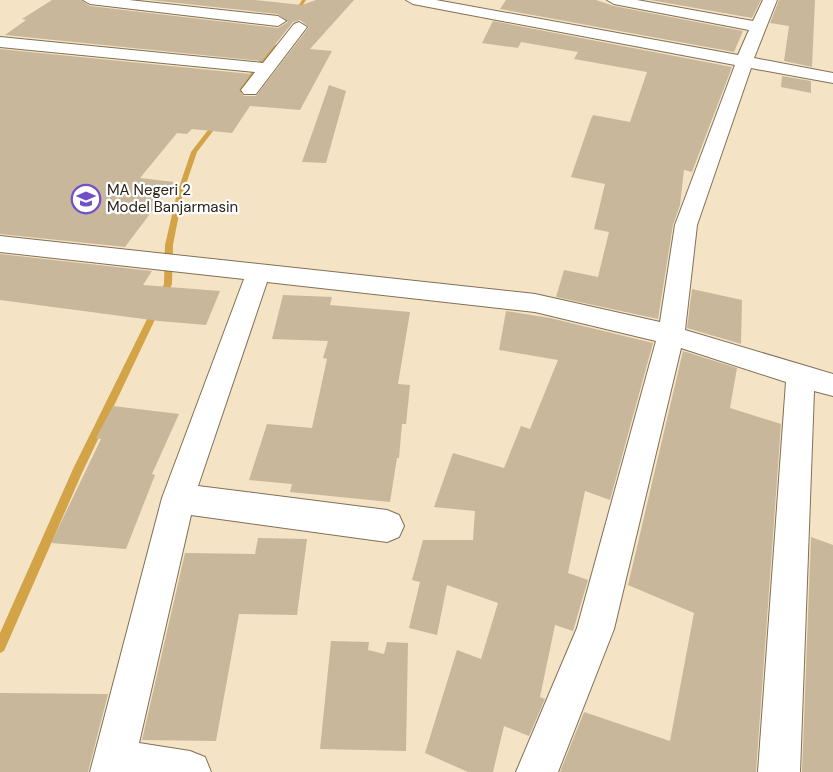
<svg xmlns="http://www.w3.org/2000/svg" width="833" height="772" viewBox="0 0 833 772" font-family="'DM Sans',sans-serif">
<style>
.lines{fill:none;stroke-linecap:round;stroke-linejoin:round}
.stream{fill:#d3a347;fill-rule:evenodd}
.building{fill:#c8b79a}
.street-casing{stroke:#807055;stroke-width:2}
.street{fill:#fff;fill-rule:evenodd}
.labels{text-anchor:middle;stroke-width:4.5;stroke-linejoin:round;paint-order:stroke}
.far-poi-label{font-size:15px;fill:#2a2418;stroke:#fff;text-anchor:start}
</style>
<rect width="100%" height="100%" fill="#f5e3c5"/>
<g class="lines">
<g class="stream">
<polygon points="302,0 306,0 297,14 293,14"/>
<polygon points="272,44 277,45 235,102 231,102 231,100"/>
<polygon points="215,121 220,122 197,152 183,193 173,245 172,284 165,298 159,298 158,296 164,284 165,245 177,193 191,152"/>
<polygon points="156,306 160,309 82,473 4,651 0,653 0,633 73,469 152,309"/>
</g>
</g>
<g class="building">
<polygon points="52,0 81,0 90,6 278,28 288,22 278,14 150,0 255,0 302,5 316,0 354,0 310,49 332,51 300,110 250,106 232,133 192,129 187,134 177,133 140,178 174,182 125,247 0,234 0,49 251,74 239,90 244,96 256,96 309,27 300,20 293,22 262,61 5,35 26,20 22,19"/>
<polygon points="506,0 596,0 614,6 743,31 734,52 500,9"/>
<polygon points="650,0 761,0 752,18"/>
<polygon points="779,0 815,0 812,67 784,61 789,26 770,23"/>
<polygon points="493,21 732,67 692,172 684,170 680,205 673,225 658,319 556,297 564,270 598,277 609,232 594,229 605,184 571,177 591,119 593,115 630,122 647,72 574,59 578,52 521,42 518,48 482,43"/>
<polygon points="782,76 811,81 811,93 781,87"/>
<polygon points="329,85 346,91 326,163 302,162"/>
<polygon points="0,254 152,271 143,285 220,291 206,325 159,321 0,300"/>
<polygon points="692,289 742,300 741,344 687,328"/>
<polygon points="283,295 332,297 330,305 410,312 398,384 410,385 406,424 402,424 399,458 397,458 390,502 290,492 292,484 249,480 267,424 312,428 327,359 323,358 328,341 272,339"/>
<polygon points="506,311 550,318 653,343 610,500 585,491 568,573 588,580 573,631 555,625 540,697 545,699 529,736 504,726 493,772 468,772 425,753 457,650 481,659 498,603 447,585 437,635 409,628 420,582 412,580 423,540 473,540 475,511 434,507 453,453 504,468 521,426 530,429 558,360 499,350"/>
<polygon points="683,351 737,368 730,408 781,424 756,772 560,772 584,712 670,741 694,613 628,585"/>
<polygon points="113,406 179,414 152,474 155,475 126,549 51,543 101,439 96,438"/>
<polygon points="811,537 833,545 833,772 802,772"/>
<polygon points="258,538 307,539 297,615 239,614 216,741 142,740 185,553 255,554"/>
<polygon points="331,641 369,642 368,650 384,654 387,642 408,643 406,751 320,749"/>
<polygon points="0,693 108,694 88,772 0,772"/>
</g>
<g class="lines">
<g class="street-casing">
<g id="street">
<polygon points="83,0 129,0 278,16 286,21 278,26 90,4"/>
<polygon points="406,0 436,0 738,55 749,30 614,4 607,0 637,0 753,21 763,0 777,0 754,58 833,73 833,83 751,68 697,225 685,330 833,374 833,396 814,391 800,772 758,772 786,382 681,348 614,629 558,772 516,772 577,628 656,341 535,312 267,282 198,486 387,510 399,515 404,526 399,537 387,542 191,515 139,743 190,751 205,757 211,772 90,772 162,498 244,279 0,252 0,236 535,294 660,322 675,225 735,65 413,4"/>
<polygon points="299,22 307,27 256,94 244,94 241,90 255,72 0,47 0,37 263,63 294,24"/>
</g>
</g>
<use href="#street" class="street"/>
</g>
<defs>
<g id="school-ring" transform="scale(1.5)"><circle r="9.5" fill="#fff" stroke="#6f50c9" stroke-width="1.5"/><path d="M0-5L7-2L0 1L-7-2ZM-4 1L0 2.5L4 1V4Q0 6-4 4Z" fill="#6f50c9"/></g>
</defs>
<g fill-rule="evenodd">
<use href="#school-ring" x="86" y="199"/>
</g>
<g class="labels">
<g class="far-poi-label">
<text x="107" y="195">MA Negeri 2<tspan x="107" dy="17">Model Banjarmasin</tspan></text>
</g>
</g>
</svg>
